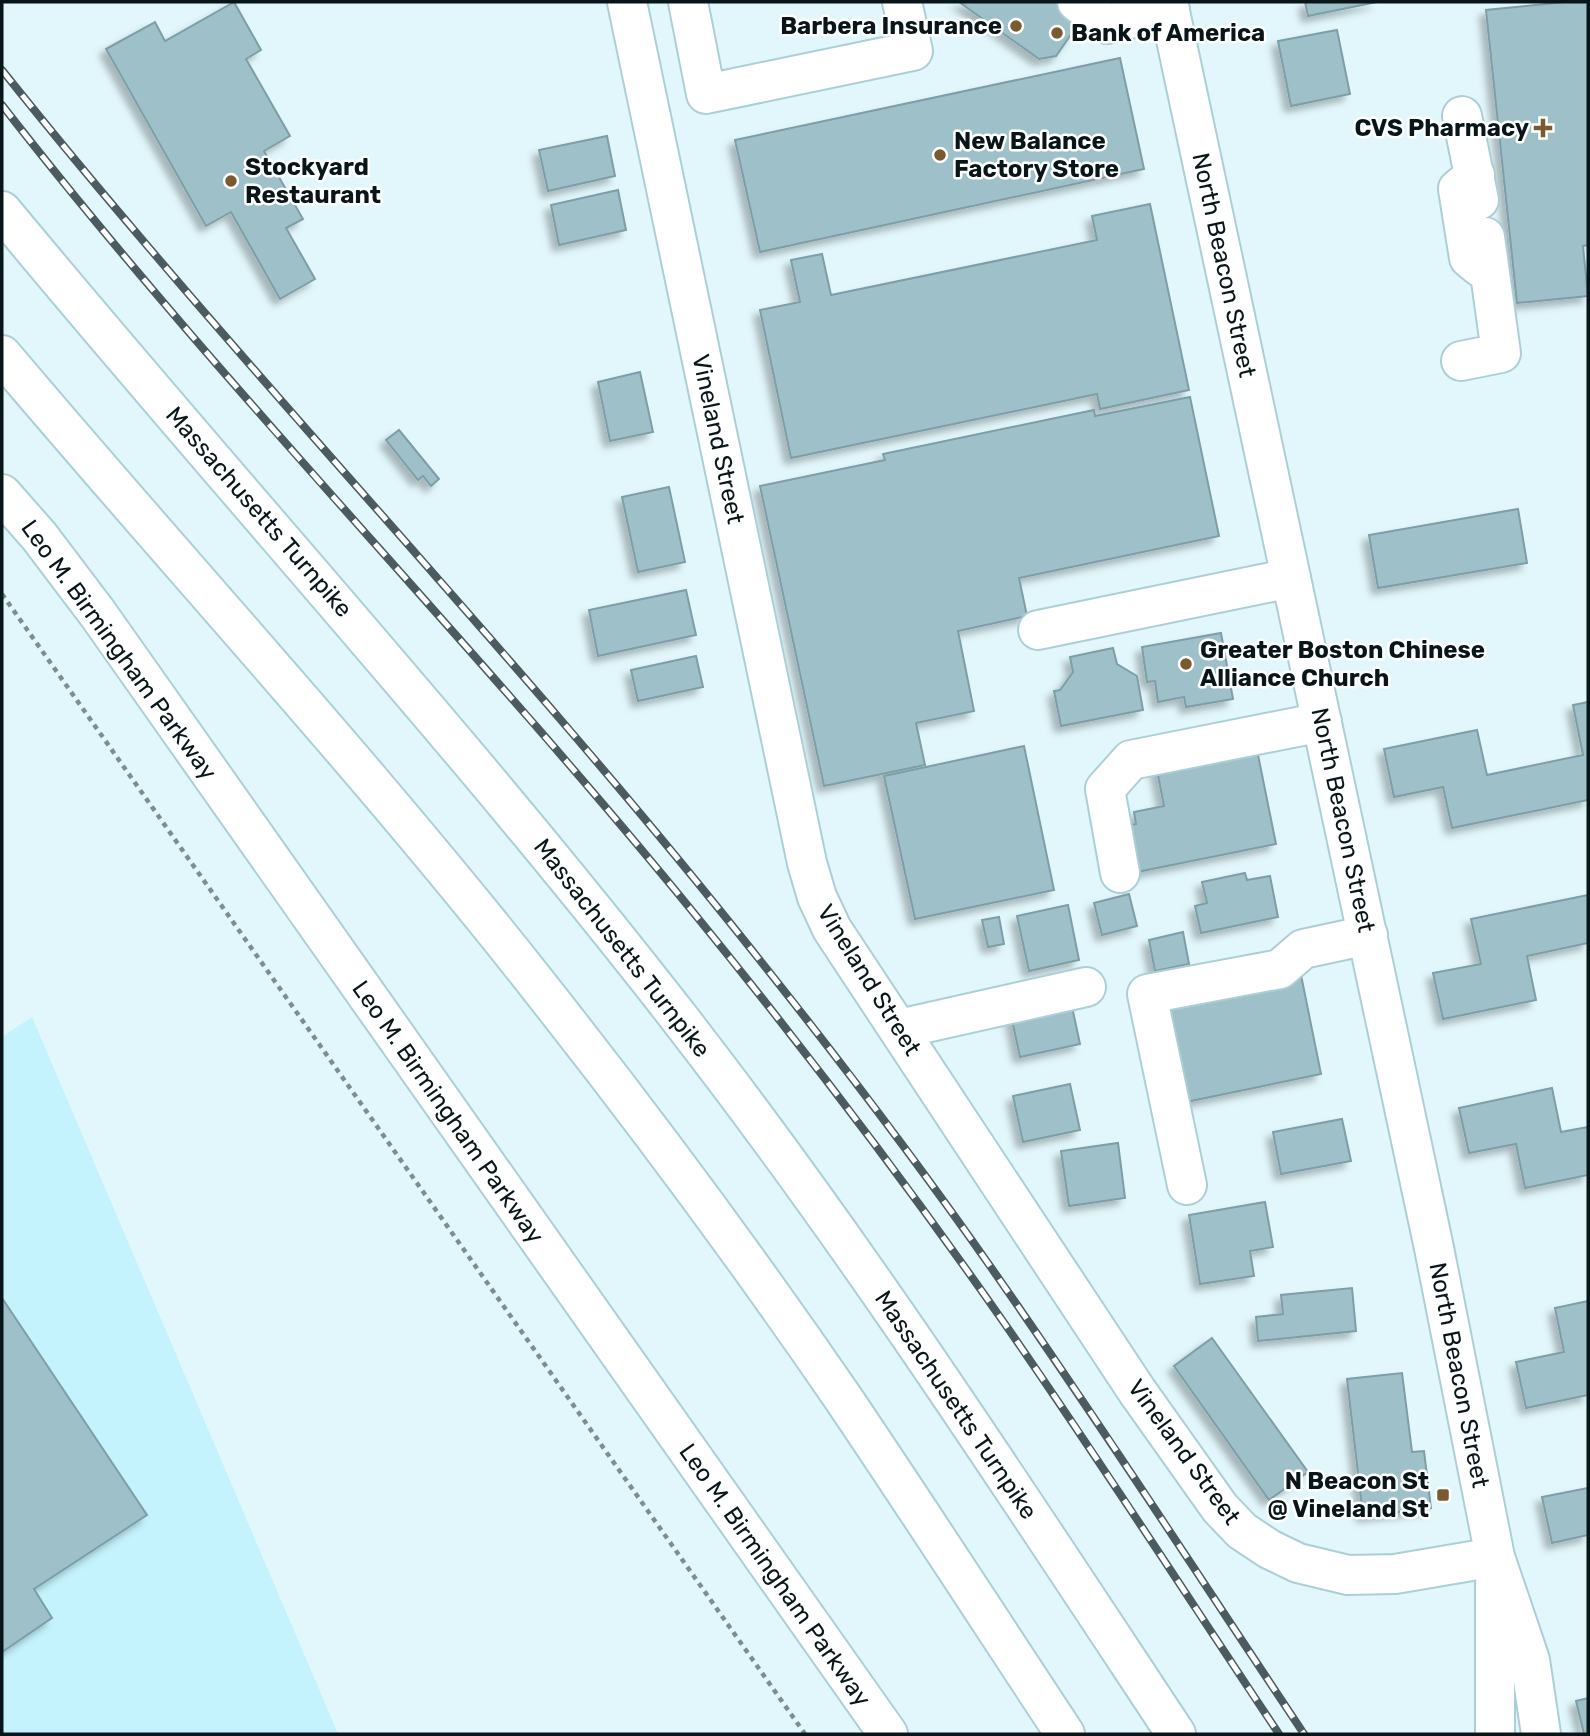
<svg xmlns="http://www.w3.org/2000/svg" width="1590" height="1736" viewBox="0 0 1590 1736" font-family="Rubik,sans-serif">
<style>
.built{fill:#c4f2fd}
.building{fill:#9ec1c9;stroke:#7d9ea6;stroke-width:2;filter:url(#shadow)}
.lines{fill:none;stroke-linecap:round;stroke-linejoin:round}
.minor-casing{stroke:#accfd7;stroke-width:42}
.major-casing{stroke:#accfd7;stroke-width:42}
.highway-casing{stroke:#accfd7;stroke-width:42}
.path{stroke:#7d8e92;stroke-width:4.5;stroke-dasharray:5 5;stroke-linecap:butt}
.minor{stroke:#fff;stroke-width:38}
.major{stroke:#fff;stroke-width:38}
.highway{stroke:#fff;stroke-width:38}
.rail-casing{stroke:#4c5b5f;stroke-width:8}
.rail{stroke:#fff;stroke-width:5;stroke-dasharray:16;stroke-linecap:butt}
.poi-dot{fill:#785b2e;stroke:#fff;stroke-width:2.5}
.labels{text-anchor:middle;stroke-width:5;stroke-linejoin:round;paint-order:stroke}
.poi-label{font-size:24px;font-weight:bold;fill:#091619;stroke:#fff;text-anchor:start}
.street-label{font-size:24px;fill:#091619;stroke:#fff}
</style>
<defs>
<filter id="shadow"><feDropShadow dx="-6" dy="6" stdDeviation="3.5" flood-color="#0004"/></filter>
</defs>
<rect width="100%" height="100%" fill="#e2f7fc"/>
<polygon class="built" points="32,1017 304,1654 338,1734 2,1734 2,1037"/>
<g class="building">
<polygon points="234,2 261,50 246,59 290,136 264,151 303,219 286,228 315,279 280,299 231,212 206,226 106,49 155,22 165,41"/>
<polygon points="959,2 1055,2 1081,20 1056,56 1039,59"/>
<polygon points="1305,2 1377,2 1308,16"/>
<polygon points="1566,2 1588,2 1588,245 1583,246 1588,296 1517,303 1486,10"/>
<polygon points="1337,30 1350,94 1291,106 1278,41"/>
<polygon points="1120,58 1144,169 760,252 735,140"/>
<polygon points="607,136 615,176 548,191 539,150"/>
<polygon points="618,190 626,230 559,245 551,205"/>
<polygon points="1150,204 1189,390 1100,409 1097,394 791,458 760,310 800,302 791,260 822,254 831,295 1097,240 1092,216"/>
<polygon points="640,372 653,432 610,441 598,382"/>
<polygon points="1190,397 1219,536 1019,578 1027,616 958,631 974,711 916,723 925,765 824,786 760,486 885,460 883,454 1094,410 1095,416"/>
<polygon points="399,430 439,479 431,486 423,476 418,480 386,440"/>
<polygon points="669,487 685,562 638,572 622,497"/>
<polygon points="1518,509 1527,563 1378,588 1369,535"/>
<polygon points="686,590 696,635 598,656 589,610"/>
<polygon points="1221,633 1233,699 1186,707 1184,697 1158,702 1155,681 1147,682 1142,647"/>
<polygon points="1113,648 1117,664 1137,676 1143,710 1061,726 1054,691 1060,690 1073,672 1070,657"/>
<polygon points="696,656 703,687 638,701 631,670"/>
<polygon points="1588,702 1588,800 1452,828 1443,787 1394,797 1384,749 1477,730 1487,775 1583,755 1573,705"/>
<polygon points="1256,745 1276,844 1137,872 1127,825 1136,824 1134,812 1164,806 1156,765"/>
<polygon points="1024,746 1054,890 915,919 884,776"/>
<polygon points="1245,873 1247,880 1270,876 1278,917 1201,933 1195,906 1207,903 1202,882"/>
<polygon points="1129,894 1137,926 1102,935 1094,903"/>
<polygon points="1588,895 1588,943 1527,956 1536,1000 1443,1019 1433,973 1481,964 1471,919"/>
<polygon points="1068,905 1079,960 1029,971 1017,916"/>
<polygon points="999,917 1004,944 988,947 982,920"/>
<polygon points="1183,932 1189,964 1155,971 1149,940"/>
<polygon points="1301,975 1321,1074 1186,1102 1165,1003"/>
<polygon points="1071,1002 1080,1044 1020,1057 1011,1015"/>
<polygon points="1070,1084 1080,1130 1023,1142 1013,1096"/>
<polygon points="1552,1088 1561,1132 1588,1127 1588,1175 1525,1188 1516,1144 1469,1153 1459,1108"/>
<polygon points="1342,1119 1351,1161 1281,1174 1273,1132"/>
<polygon points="1118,1143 1125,1198 1069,1206 1061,1151"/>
<polygon points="1265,1202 1273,1247 1250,1251 1254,1276 1200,1284 1189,1215"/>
<polygon points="1352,1288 1356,1331 1258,1341 1256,1317 1283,1314 1281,1295"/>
<polygon points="2,1298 147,1515 34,1589 52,1618 2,1652"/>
<polygon points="1588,1301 1588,1395 1526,1408 1516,1362 1564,1352 1555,1308"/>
<polygon points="1212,1338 1308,1472 1269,1500 1174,1366"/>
<polygon points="1402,1373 1412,1452 1424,1451 1431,1508 1363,1516 1347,1379"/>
<polygon points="1588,1488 1588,1535 1552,1543 1542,1497"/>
<polygon points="1588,1698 1588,1734 1584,1734 1576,1701"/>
</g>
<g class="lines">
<g class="minor-casing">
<g id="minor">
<polyline points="627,2 807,863 817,897 832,929 1137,1391 1220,1508 1242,1531 1269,1549 1298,1563 1348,1575 1395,1574 1495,1557"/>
<polyline points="688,2 706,94 913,51 902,2"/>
<polyline points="1077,2 1107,24 1170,10"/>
<polyline points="1462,116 1479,200"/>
<polyline points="1475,175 1458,189 1469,258 1480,267"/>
<polyline points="1461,361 1501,353 1485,237"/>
<polyline points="1038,630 1291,578"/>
<polyline points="1120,873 1105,789 1131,760 1322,722"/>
<polyline points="899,1029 1086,987"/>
<polyline points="1187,1185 1147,994 1280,969 1303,949 1368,935"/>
</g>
</g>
<g class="major-casing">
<g id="major">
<polyline points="1168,2 1434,1248 1495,1557 1530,1660 1541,1734"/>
<polyline points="2,494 39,536 98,614 888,1734"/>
<polyline points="1495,1583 1495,1734"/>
</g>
</g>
<g class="highway-casing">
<g id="highway">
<path d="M2,211C226,482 464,741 680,1019C858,1248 1016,1492 1176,1734"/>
<path d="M2,355C181,567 370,771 541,989C646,1122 747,1258 843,1398C918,1509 991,1622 1065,1734"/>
</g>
</g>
<polyline class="path" points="2,594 805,1734"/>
<use href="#minor" class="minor"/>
<use href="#major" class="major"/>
<use href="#highway" class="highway"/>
<g class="rail-casing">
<g id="rail">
<path d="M2,70C241,369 508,644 747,944C831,1049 913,1156 990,1266C1098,1420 1200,1578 1304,1734"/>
<path d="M2,105C219,384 469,637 693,912C802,1046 908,1185 1007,1327C1100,1461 1189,1599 1279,1734"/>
</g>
</g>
<use href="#rail" class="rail"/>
</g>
<g class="poi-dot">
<circle cx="1016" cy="26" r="7"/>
<circle cx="1057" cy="33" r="7"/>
<path d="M1539.5 117.5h7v7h7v7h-7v7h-7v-7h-7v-7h7z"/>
<circle cx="940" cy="155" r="7"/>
<circle cx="231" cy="181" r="7"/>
<circle cx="1186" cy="664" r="7"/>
<rect x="1436" y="1488" width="14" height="14" rx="3.5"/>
</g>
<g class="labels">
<g class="poi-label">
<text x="1002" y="34" text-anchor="end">Barbera Insurance</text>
<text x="1071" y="41">Bank of America</text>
<text x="1529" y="136" text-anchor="end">CVS Pharmacy</text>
<text x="954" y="149">New Balance<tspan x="954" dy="28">Factory Store</tspan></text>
<text x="245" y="175">Stockyard<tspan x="245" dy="28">Restaurant</tspan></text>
<text x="1200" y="658">Greater Boston Chinese<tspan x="1200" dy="28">Alliance Church</tspan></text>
<text x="1429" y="1489" text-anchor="end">N Beacon St<tspan x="1429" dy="28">@ Vineland St</tspan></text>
</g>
<g class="street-label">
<text transform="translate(1224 265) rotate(78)" y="8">North Beacon Street</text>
<text transform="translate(718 439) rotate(78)" y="8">Vineland Street</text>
<text transform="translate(259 512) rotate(49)" y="8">Massachusetts Turnpike</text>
<text transform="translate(119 650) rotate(54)" y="8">Leo M. Birmingham Parkway</text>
<text transform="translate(1343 820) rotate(78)" y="8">North Beacon Street</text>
<text transform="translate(622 948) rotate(52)" y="8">Massachusetts Turnpike</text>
<text transform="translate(869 980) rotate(58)" y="8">Vineland Street</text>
<text transform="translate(448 1112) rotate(55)" y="8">Leo M. Birmingham Parkway</text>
<text transform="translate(1459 1375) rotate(79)" y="8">North Beacon Street</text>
<text transform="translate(956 1405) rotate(56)" y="8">Massachusetts Turnpike</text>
<text transform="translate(1184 1452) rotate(54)" y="8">Vineland Street</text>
<text transform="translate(775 1575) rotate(55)" y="8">Leo M. Birmingham Parkway</text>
</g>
</g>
<rect width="1590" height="1736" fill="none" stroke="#091619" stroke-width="7"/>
</svg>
